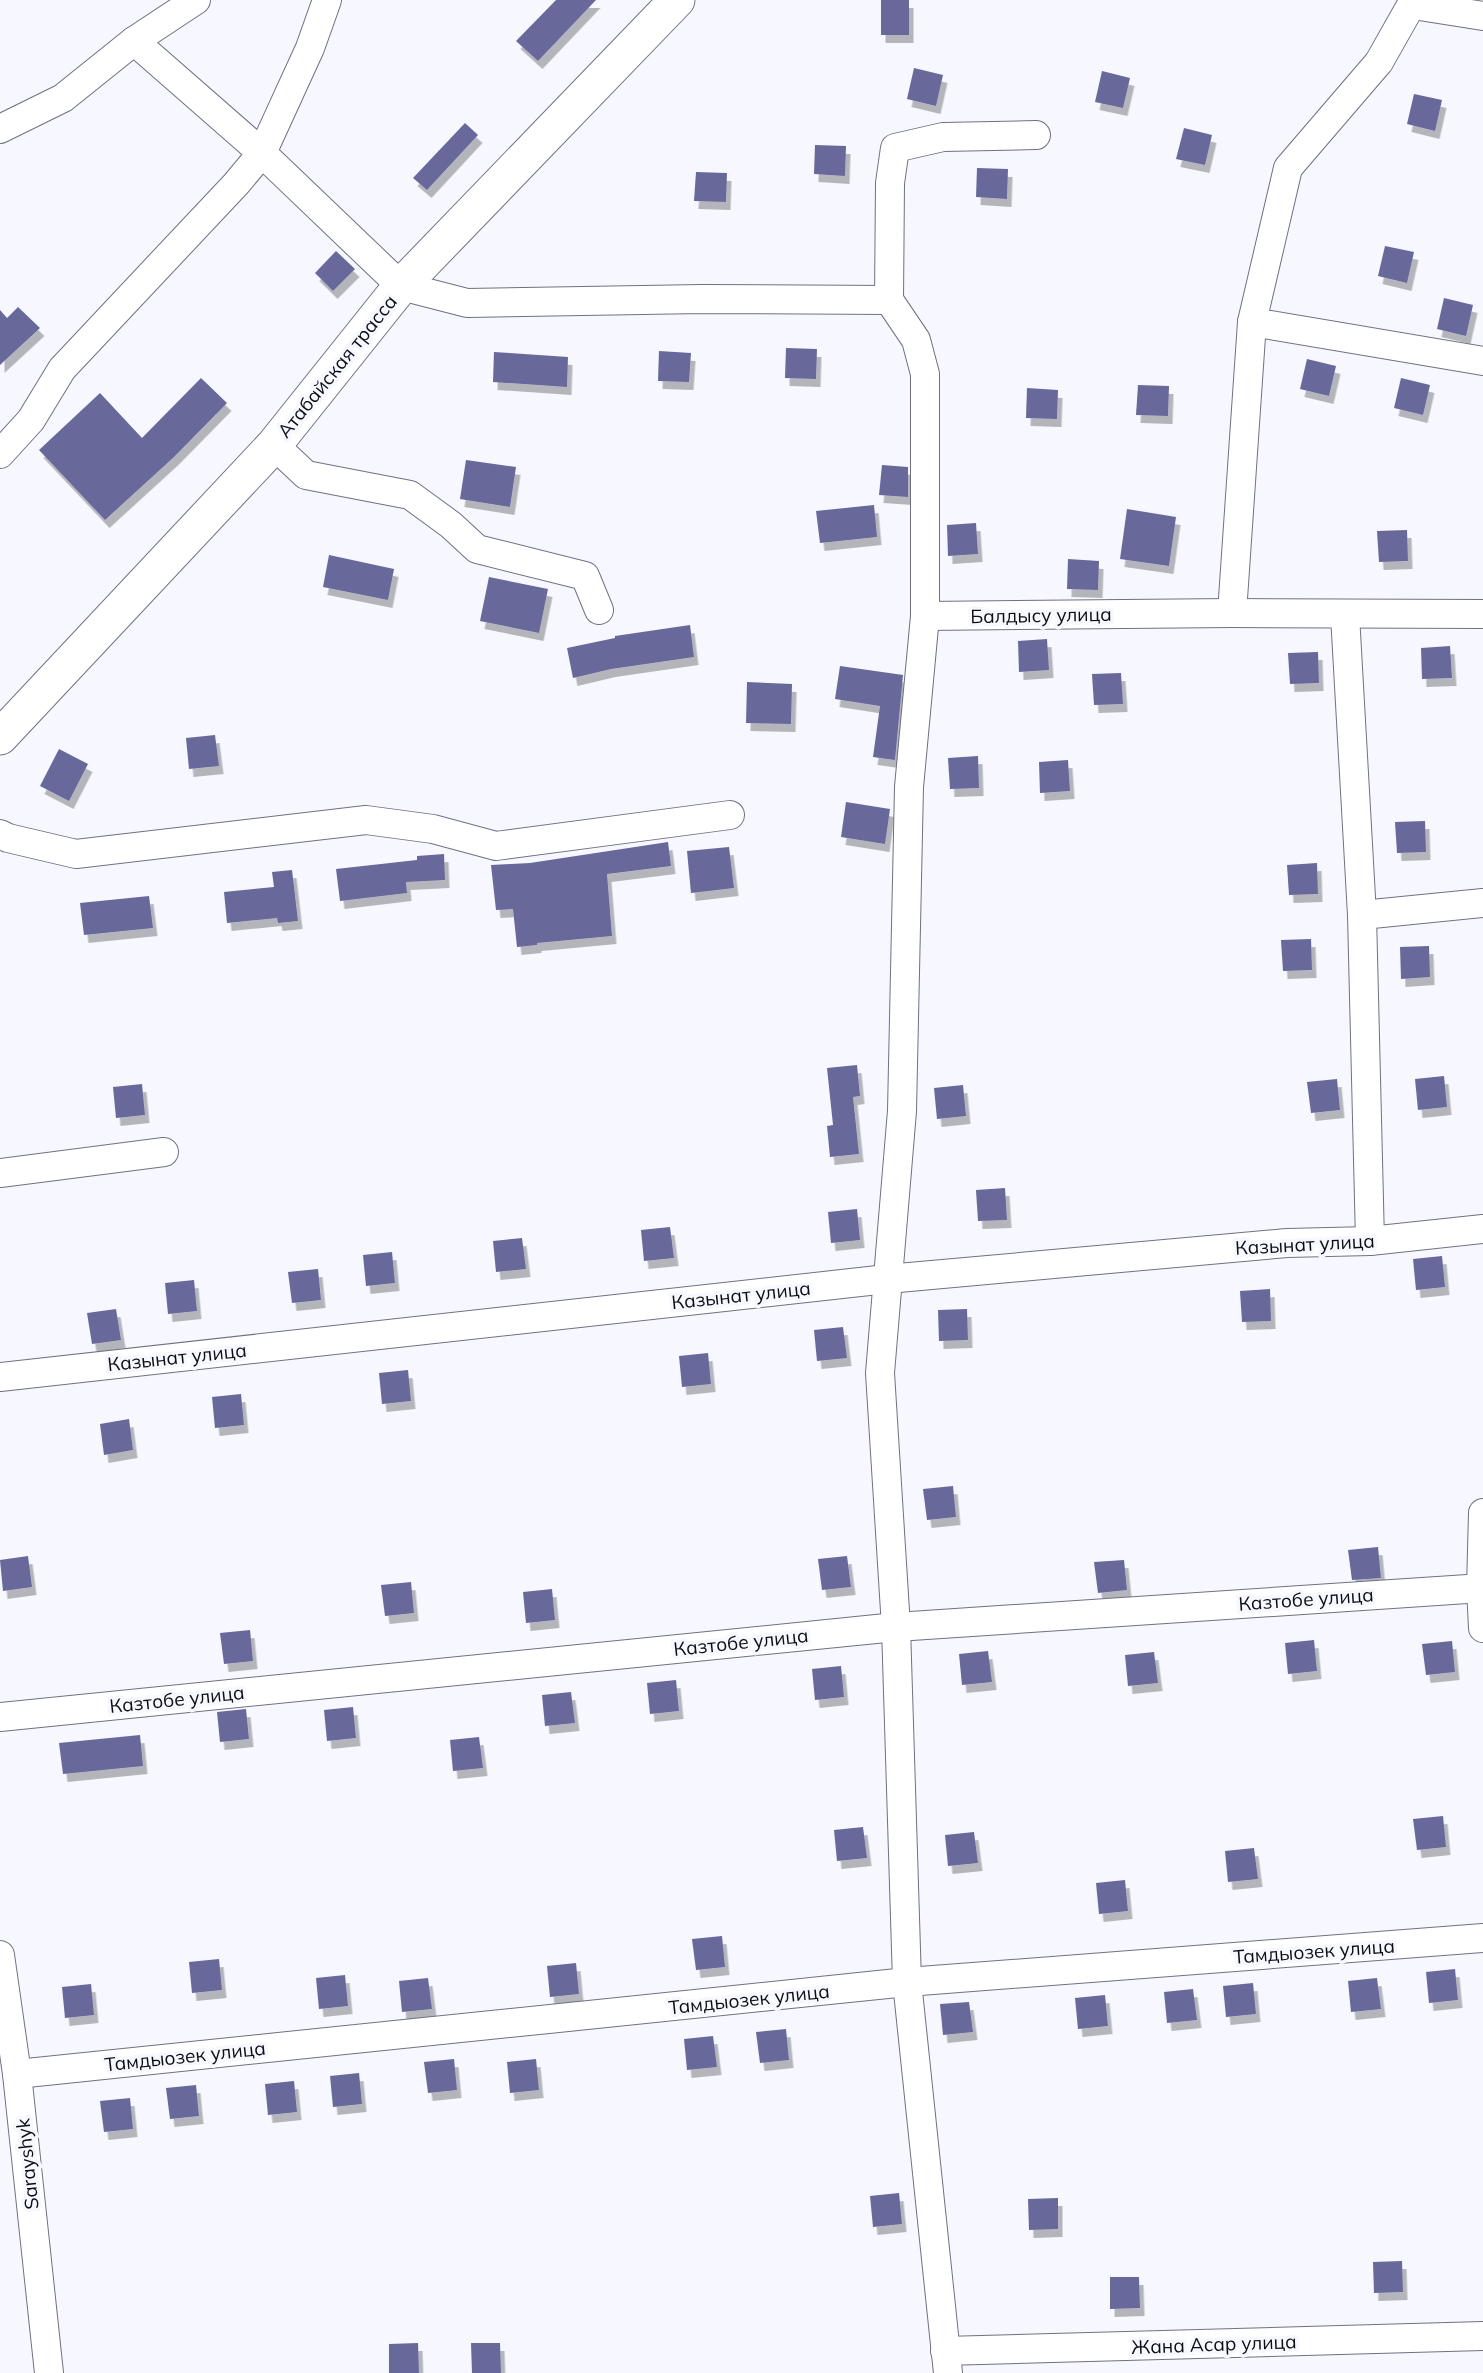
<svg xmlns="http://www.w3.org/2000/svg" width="1483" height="2373" viewBox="0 0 1483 2373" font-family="Mulish,sans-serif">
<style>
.building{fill:#67699a;filter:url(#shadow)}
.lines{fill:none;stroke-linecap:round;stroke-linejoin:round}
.minor-casing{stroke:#6f7182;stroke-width:30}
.major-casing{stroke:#6f7182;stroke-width:37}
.minor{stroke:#fff;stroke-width:28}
.major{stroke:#fff;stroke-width:35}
.labels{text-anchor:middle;stroke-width:7;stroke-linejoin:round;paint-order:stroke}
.street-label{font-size:19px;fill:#0d0d14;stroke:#f6f7ff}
</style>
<defs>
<filter id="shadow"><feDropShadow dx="4.5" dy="8" stdDeviation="0" flood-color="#0004"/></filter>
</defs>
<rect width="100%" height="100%" fill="#f6f7ff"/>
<g class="building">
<polygon points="556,0 596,0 538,61 516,41"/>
<rect x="881" y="0" width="28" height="35"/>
<polygon points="914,68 943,75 936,106 907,99"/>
<polygon points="1102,71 1130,78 1123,108 1095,102"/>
<polygon points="1414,94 1442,100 1435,131 1407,124"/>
<polygon points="465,123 478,135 427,190 413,178"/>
<polygon points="1184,128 1212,135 1205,165 1176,159"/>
<polygon points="815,145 846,146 845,176 814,174"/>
<polygon points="977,168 1008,169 1007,199 976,197"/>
<polygon points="696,172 727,173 726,202 694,201"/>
<polygon points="1385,246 1414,252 1407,283 1378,276"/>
<polygon points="336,251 355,269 333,291 315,273"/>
<polygon points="1444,298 1473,305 1466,336 1437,329"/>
<polygon points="18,307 40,328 0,365 0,310 7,318"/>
<polygon points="786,348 817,349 816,379 785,378"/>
<polygon points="659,351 691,353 689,382 658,381"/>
<polygon points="494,352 568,357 567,387 493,382"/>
<polygon points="1307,359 1336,366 1329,396 1300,389"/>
<polygon points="201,378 227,403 174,457 105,520 39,450 100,393 142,438"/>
<polygon points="1401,378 1430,385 1423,415 1394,408"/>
<polygon points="1138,385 1169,386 1168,416 1136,415"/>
<polygon points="1027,388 1058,390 1057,419 1026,418"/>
<polygon points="466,460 516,467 510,507 460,499"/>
<polygon points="882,465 908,467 908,497 879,495"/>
<polygon points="874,505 877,537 820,543 816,511"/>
<polygon points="1127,509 1176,517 1169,566 1120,559"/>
<polygon points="976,523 978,554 948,556 947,525"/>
<polygon points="1407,530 1408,561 1379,562 1377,531"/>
<polygon points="329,555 394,569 388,600 323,587"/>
<polygon points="1068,559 1099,561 1098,590 1067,589"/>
<polygon points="489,577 548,589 539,633 480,621"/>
<polygon points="690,625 694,657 611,669 573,678 567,648 615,638 615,636"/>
<polygon points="1047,639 1049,670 1019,672 1018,641"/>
<polygon points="1450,646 1452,678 1422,679 1421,648"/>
<polygon points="1318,652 1319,683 1290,684 1288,653"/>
<polygon points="840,666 903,675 895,760 873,757 880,706 835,699"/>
<polygon points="1121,673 1123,704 1094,705 1092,674"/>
<polygon points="747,682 792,684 791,724 746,723"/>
<polygon points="215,735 219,766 189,769 186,738"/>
<polygon points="59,749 88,764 69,801 40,786"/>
<polygon points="978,756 979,788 950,789 948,758"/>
<polygon points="1068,760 1070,791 1040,793 1039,762"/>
<polygon points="846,802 890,809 885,844 841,837"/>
<polygon points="1425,821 1426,852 1397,853 1395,822"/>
<polygon points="668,842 671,866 607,874 612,936 537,943 537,945 517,947 513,909 496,910 491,865 530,863"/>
<polygon points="729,847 734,888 691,893 687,851"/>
<polygon points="444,854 445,880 406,882 407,893 340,901 336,869 417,860 417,856"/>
<polygon points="1317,863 1318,894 1289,895 1287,865"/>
<polygon points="292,870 298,921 278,923 277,918 227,923 224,892 274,887 272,872"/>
<polygon points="149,896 153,928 84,935 80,903"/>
<polygon points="1311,939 1312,970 1283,971 1281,940"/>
<polygon points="1429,946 1430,977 1401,979 1400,947"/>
<polygon points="857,1065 860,1096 853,1097 859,1154 830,1157 827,1126 833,1125 827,1068"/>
<polygon points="1444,1076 1447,1107 1418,1110 1415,1079"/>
<polygon points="1337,1079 1340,1110 1311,1113 1307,1082"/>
<polygon points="142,1084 145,1115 116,1118 113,1087"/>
<polygon points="963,1085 966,1116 937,1119 934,1088"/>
<polygon points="1005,1188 1007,1220 978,1221 976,1190"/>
<polygon points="857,1209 860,1240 831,1243 828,1212"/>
<polygon points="670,1227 674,1258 644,1261 641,1230"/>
<polygon points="522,1238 526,1269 496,1272 493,1241"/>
<polygon points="392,1252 395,1283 366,1286 363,1255"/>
<polygon points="1442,1256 1445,1287 1416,1290 1413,1259"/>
<polygon points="318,1269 321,1300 292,1303 288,1272"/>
<polygon points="194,1280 197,1311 168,1314 165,1283"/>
<polygon points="1270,1289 1271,1321 1242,1322 1240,1291"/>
<polygon points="116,1309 121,1340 92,1344 87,1313"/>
<polygon points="967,1309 968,1340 939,1341 938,1310"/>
<polygon points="843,1327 847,1358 817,1361 814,1330"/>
<polygon points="708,1353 711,1384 682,1387 679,1356"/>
<polygon points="408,1370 411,1401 382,1404 379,1373"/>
<polygon points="241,1394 244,1425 215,1428 212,1397"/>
<polygon points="129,1419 133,1450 104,1455 100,1424"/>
<polygon points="953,1486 956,1517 927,1520 923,1489"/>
<polygon points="1378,1547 1381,1578 1352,1580 1348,1550"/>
<polygon points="28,1556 32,1587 3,1591 0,1560"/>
<polygon points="847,1556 851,1587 822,1590 818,1559"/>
<polygon points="1124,1560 1127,1590 1098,1593 1094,1562"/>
<polygon points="411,1582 414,1613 385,1616 381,1585"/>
<polygon points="552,1589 555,1620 526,1623 523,1592"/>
<polygon points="250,1630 253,1661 224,1664 220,1633"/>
<polygon points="1314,1640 1317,1671 1288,1674 1285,1643"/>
<polygon points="1452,1641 1455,1672 1426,1675 1422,1644"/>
<polygon points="988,1651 992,1682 962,1685 959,1654"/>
<polygon points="1154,1652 1158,1683 1128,1686 1125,1655"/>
<polygon points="841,1666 844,1697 815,1700 812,1669"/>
<polygon points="676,1680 679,1711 650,1714 647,1683"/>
<polygon points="571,1692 575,1723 545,1726 542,1695"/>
<polygon points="353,1707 356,1738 327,1741 324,1710"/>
<polygon points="246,1709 249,1739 220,1742 217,1712"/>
<polygon points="140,1735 143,1766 63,1774 59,1743"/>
<polygon points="479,1737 483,1768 453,1771 450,1740"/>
<polygon points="1443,1816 1446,1847 1417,1850 1413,1819"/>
<polygon points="863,1827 867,1858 837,1861 834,1830"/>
<polygon points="974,1832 978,1863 948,1866 945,1835"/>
<polygon points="1254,1848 1258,1879 1228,1882 1225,1851"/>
<polygon points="1125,1880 1128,1911 1099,1914 1096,1883"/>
<polygon points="722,1936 725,1967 696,1970 692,1939"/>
<polygon points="219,1959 222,1990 192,1993 189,1962"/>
<polygon points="576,1963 579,1994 550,1997 547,1966"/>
<polygon points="1455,1969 1458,2000 1429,2003 1426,1972"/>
<polygon points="345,1975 348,2006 319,2009 316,1978"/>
<polygon points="428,1978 432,2009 402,2012 399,1981"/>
<polygon points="1377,1978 1381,2009 1351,2012 1348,1981"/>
<polygon points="1253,1983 1256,2014 1226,2017 1223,1986"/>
<polygon points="91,1984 94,2015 65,2018 62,1987"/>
<polygon points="1193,1989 1197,2020 1167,2023 1164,1992"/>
<polygon points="1105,1995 1108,2026 1078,2029 1075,1998"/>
<polygon points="969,2002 973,2032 943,2035 940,2004"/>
<polygon points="786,2029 789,2060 760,2063 756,2032"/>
<polygon points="713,2036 717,2067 687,2070 684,2039"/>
<polygon points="454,2059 457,2090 428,2093 424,2062"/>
<polygon points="536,2059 539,2090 510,2093 507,2062"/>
<polygon points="359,2073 362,2104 333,2107 330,2076"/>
<polygon points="294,2081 297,2112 268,2115 265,2084"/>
<polygon points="196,2085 199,2116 170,2119 166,2088"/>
<polygon points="130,2098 133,2129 104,2132 100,2101"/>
<polygon points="899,2193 902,2224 873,2227 870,2196"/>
<polygon points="1058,2198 1058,2229 1029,2230 1028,2199"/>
<polygon points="1402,2261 1403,2292 1374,2293 1373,2262"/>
<polygon points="1110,2277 1139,2277 1140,2308 1110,2309"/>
<polygon points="418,2343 419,2373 389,2373 389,2344"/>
<polygon points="471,2343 500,2343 501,2373 472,2373"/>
</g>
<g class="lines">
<g class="minor-casing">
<g id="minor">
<polyline points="1413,5 1483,16"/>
<polyline points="134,41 262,153 401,286 467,303 702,299 889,300"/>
<polyline points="0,129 63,98 134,41 196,0"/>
<polyline points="889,300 916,340 925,374 925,616 1232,613 1483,614"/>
<polyline points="889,300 890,183 895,148 943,137 1036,135"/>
<polyline points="1252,322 1483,361"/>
<polyline points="274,445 306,475 410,495 451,525 477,549 585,576 599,610"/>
<polyline points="0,454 31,420 62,369 236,184 262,153 310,48 327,0"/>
<polyline points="1232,613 1252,322 1288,168 1379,62 1414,0"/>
<polyline points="1345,615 1362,915 1370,1241"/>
<polyline points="925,616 909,787 902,1111 880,1373 896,1627 907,1982 948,2373"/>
<polyline points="0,834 8,838 76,854 366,820 433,829 496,846 730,815"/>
<polyline points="1362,915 1483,903"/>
<polyline points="0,1173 164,1152"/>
<polyline points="0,1377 887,1279 1287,1243 1370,1241 1483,1229"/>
<polyline points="1483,1513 1481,1588 1483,1628"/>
<polyline points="0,1717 896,1627 1483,1588"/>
<polyline points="0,1955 17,2074 49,2373"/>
<polyline points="17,2074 907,1982 1483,1938"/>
<polyline points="945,2351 1483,2336"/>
</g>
</g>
<g class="major-casing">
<polyline id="major" points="0,737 274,445 401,286 677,0"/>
</g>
<use href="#minor" class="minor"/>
<use href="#major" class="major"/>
</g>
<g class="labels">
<g class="street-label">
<text transform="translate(337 366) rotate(-51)" y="7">Атабайская трасса</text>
<text transform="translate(1041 615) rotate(-1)" y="7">Балдысу улица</text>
<text transform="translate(1305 1244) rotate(-3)" y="7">Казынат улица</text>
<text transform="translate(741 1295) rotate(-6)" y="7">Казынат улица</text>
<text transform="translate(177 1357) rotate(-6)" y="7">Казынат улица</text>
<text transform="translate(1306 1599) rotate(-4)" y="7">Казтобе улица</text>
<text transform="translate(741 1642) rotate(-6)" y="7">Казтобе улица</text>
<text transform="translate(177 1699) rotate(-6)" y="7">Казтобе улица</text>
<text transform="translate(1314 1951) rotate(-4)" y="7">Тамдыозек улица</text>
<text transform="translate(749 1999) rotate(-6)" y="7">Тамдыозек улица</text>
<text transform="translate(185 2056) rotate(-6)" y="7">Тамдыозек улица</text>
<text transform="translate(27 2164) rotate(-96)" y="7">Sarayshyk</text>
<text transform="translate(1214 2344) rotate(-2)" y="7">Жана Асар улица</text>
</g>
</g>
</svg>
